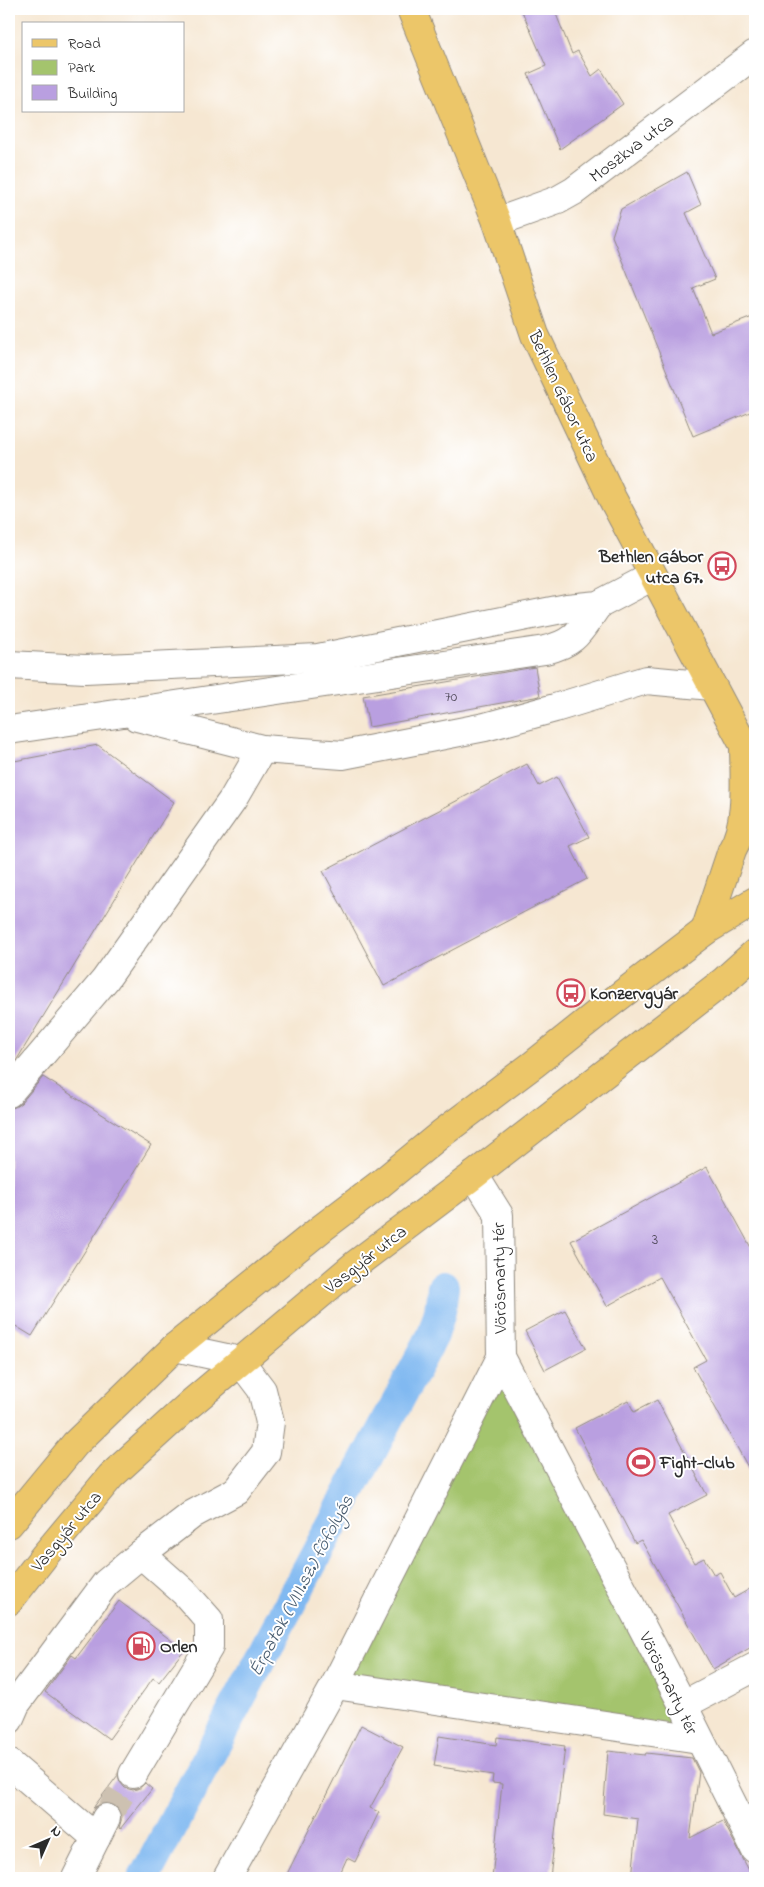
<svg xmlns="http://www.w3.org/2000/svg" width="764" height="1887" viewBox="0 0 764 1887" font-family="'Indie Flower',sans-serif">
<style>
.green{fill:#a4c46d;stroke:#68784c}
.lines{fill:none;stroke-linecap:round;stroke-linejoin:round}
.canal{stroke:#81b9f1;stroke-width:32}
.building{fill:#b99fe0}
.minor-tunnel{stroke:#cdc1b1;stroke-width:28;stroke-dasharray:28 14;stroke-linecap:butt}
.minor-casing{stroke:#90897e;stroke-width:30}
.major-casing{stroke:#90897e;stroke-width:30}
.minor{stroke:#fff;stroke-width:28}
.major{stroke:#ecc669;stroke-width:28}
.labels{text-anchor:middle;stroke-width:4;stroke-linejoin:round;paint-order:stroke}
.number-label{font-size:15px;fill:#4e4858}
.street-label{font-size:18px;fill:#2b2b2b;stroke:#fff}
.poi-label{font-size:18px;font-weight:bold;fill:#2b2b2b;stroke:#fff;text-anchor:start}
.water-label{font-size:19px;font-style:italic;fill:#495d70;stroke:#fff}
</style>
<rect width="100%" height="100%" fill="#fff"/>
<filter id="ink" filterUnits="userSpaceOnUse"><feTurbulence type="fractalNoise" baseFrequency=".02" numOctaves="2"/><feDisplacementMap in="SourceGraphic" scale="10" xChannelSelector="R" yChannelSelector="G"/><feConvolveMatrix kernelMatrix="1 2 1 2 8 2 1 2 1" color-interpolation-filters="sRGB"/></filter>
<filter id="wash" filterUnits="userSpaceOnUse"><feTurbulence type="fractalNoise" baseFrequency=".0096" numOctaves="4" result="noise"/><feDisplacementMap in="SourceGraphic" scale="20" xChannelSelector="R" yChannelSelector="G"/><feGaussianBlur stdDeviation="1.12" result="paint"/><feColorMatrix in="noise" values="0 0 0 0 0 0 0 0 0 0 0 0 0 0 0 0 0 1.4 0 .05"/><feComposite in="paint" operator="in"/></filter>
<g filter="url(#wash)">
<rect width="100%" height="100%" fill="#f6e7d2"/>
<polygon class="green" points="501,1357 699,1739 335,1685"/>
<g class="lines">
<polyline class="canal" points="144,1878 433,1335 440,1311 443,1287"/>
</g>
<g id="blocks">
<g class="building">
<polygon points="521,9 554,9 572,54 578,51 592,76 601,69 623,104 560,149 528,74 546,66"/>
<polygon points="687,172 701,205 686,213 715,279 693,288 711,333 755,316 755,410 693,436 612,236 621,209"/>
<polygon points="535,667 540,696 369,727 363,696"/>
<polygon points="98,745 174,802 16,1061 9,1069 9,762"/>
<polygon points="527,764 539,786 557,777 589,837 570,846 587,879 384,986 323,871"/>
<polygon points="43,1077 151,1145 32,1336 9,1322 9,1108 15,1107 21,1103"/>
<polygon points="707,1167 755,1255 755,1480 693,1367 706,1360 660,1277 607,1306 571,1241"/>
<polygon points="565,1310 586,1348 545,1370 525,1331"/>
<polygon points="628,1400 634,1412 657,1400 707,1495 668,1515 694,1563 704,1558 714,1575 720,1572 734,1598 755,1586 755,1645 713,1669 641,1540 635,1543 575,1428"/>
<polygon points="119,1601 184,1650 159,1682 153,1678 109,1739 45,1692 72,1655 76,1658"/>
<polygon points="361,1725 403,1747 370,1808 379,1812 355,1862 347,1858 338,1878 285,1878"/>
<polygon points="439,1736 496,1745 497,1737 565,1746 550,1878 492,1878 502,1784 492,1783 493,1775 434,1766"/>
<polygon points="608,1751 645,1755 646,1753 692,1758 699,1772 690,1838 723,1821 753,1878 632,1878 638,1819 603,1814"/>
<polygon points="118,1775 120,1782 125,1788 133,1790 140,1788 145,1783 152,1789 120,1829 119,1828 122,1817 119,1810 113,1804 105,1802 93,1808"/>
</g>
</g>
</g>
<g filter="url(#ink)">
<use href="#blocks" fill-opacity="0" stroke="#90897e" stroke-width="1"/>
<g class="lines">
<polyline class="minor-tunnel" points="106,1818 133,1774"/>
<g class="minor-casing">
<g id="minor">
<polyline points="497,222 558,200 574,191 755,54"/>
<polyline points="9,665 85,669 318,658 567,608 598,605 653,576"/>
<polyline points="137,717 262,749 343,755 485,727 555,708 646,680 712,686"/>
<path d="M9,730L545,650C577,643 580,630 598,605"/>
<polyline points="9,1093 105,980 233,799 262,749"/>
<polyline points="474,1175 499,1215 501,1357 683,1705 755,1849"/>
<polyline points="335,1685 699,1739"/>
<polyline points="683,1705 755,1667"/>
<polyline points="9,1720 16,1704 106,1583 141,1554 193,1514 236,1491 266,1452 270,1422 262,1390 240,1361 175,1347"/>
<polyline points="9,1763 96,1838 106,1818"/>
<polyline points="133,1774 209,1647 209,1620 184,1592 141,1554"/>
<polyline points="76,1878 96,1838"/>
<polyline points="227,1878 335,1685 501,1357"/>
</g>
</g>
<g class="major-casing">
<g id="major">
<polyline points="411,9 497,222 535,335 612,498 755,766"/>
<path d="M705,931L732,850C749,822 744,776 744,744"/>
<polyline points="9,1524 75,1444 175,1347 322,1228 380,1184 441,1134 534,1064 604,1008 705,931 755,901"/>
<polyline points="9,1601 45,1555 111,1476 190,1404 356,1264 474,1175 725,980 755,953"/>
</g>
</g>
<use href="#minor" class="minor"/>
<use href="#major" class="major"/>
</g>
</g>
<defs>
<g id="bus-ring" transform="scale(1.4375)"><circle r="9.5" fill="#fff" stroke="#d1495b" stroke-width="1.5"/><path d="M-5-6H5V4H4V6H2V4H-2V6H-4V4H-5ZM-3.5-4V0h7V-4ZM-3.5 1.2v1.5H-2V1.2ZM2 1.2v1.5H3.5V1.2Z" fill="#d1495b"/></g>
<g id="stadium-ring" transform="scale(1.4375)"><circle r="9.5" fill="#fff" stroke="#d1495b" stroke-width="1.5"/><path d="M0-5a6.5 5 0 1 0 0 10a6.5 5 0 1 0 0-10ZM-3.5-1.8h7v3.6h-7Z" fill="#d1495b"/></g>
<g id="fuel-ring" transform="scale(1.4375)"><circle r="9.5" fill="#fff" stroke="#d1495b" stroke-width="1.5"/><path d="M-5.5-6h7V0h2V4h1.3V-2.5L3-4.5l.8-.8L6-3V5H2.5V1h-1V6h-7ZM-4.2-4.7v3.2H.2V-4.7Z" fill="#d1495b"/></g>
</defs>
<g fill-rule="evenodd">
<use href="#bus-ring" x="722" y="566"/>
<use href="#bus-ring" x="571" y="993"/>
<use href="#stadium-ring" x="641" y="1462"/>
<use href="#fuel-ring" x="141" y="1646"/>
</g>
<g class="labels">
<g class="number-label">
<text x="451" y="701">70</text>
<text x="655" y="1244">3</text>
</g>
<g class="street-label">
<text transform="translate(631 148) rotate(-37)" y="6">Moszkva utca</text>
<text transform="translate(564 396) rotate(65)" y="6">Bethlen Gábor utca</text>
<text transform="translate(365 1259) rotate(-38)" y="6">Vasgyár utca</text>
<text transform="translate(499 1278) rotate(-91)" y="6">Vörösmarty tér</text>
<text transform="translate(66 1531) rotate(-50)" y="6">Vasgyár utca</text>
<text transform="translate(669 1683) rotate(64)" y="6">Vörösmarty tér</text>
</g>
<g class="poi-label">
<text x="703" y="562" text-anchor="end">Bethlen Gábor<tspan x="703" dy="21">utca 67.</tspan></text>
<text x="590" y="999">Konzervgyár</text>
<text x="660" y="1468">Fight-club</text>
<text x="160" y="1652">Orlen</text>
</g>
<g class="water-label">
<text transform="translate(300 1585) rotate(-62)" y="7">Érpatak (VIII.sz.) főfolyás</text>
</g>
</g>
<rect width="764" height="1887" fill="none" stroke="#fff" stroke-width="30"/>
<rect x="22" y="22" width="162" height="90" fill="#ffffff" stroke="#aaaaaa"/>
<rect x="32" y="39" width="25" height="8" fill="#ecc669" stroke="#aaaaaa"/>
<text x="68" y="48" font-size="15" fill="#2b2b2b">Road</text>
<rect x="32" y="60" width="25" height="15" fill="#a4c46d" stroke="#aaaaaa"/>
<text x="68" y="72" font-size="15" fill="#2b2b2b">Park</text>
<rect x="32" y="85" width="25" height="15" fill="#b99fe0" stroke="#aaaaaa"/>
<text x="68" y="98" font-size="15" fill="#2b2b2b">Building</text>
<g transform="translate(48 1840) rotate(45)" stroke="#ffffff" stroke-width="4" paint-order="stroke">
<path d="M0-4L9 19L0 12L-9 19Z" fill="#2b2b2b"/>
<text y="-8" font-size="14" font-weight="bold" text-anchor="middle" fill="#2b2b2b">N</text>
</g>
</svg>
